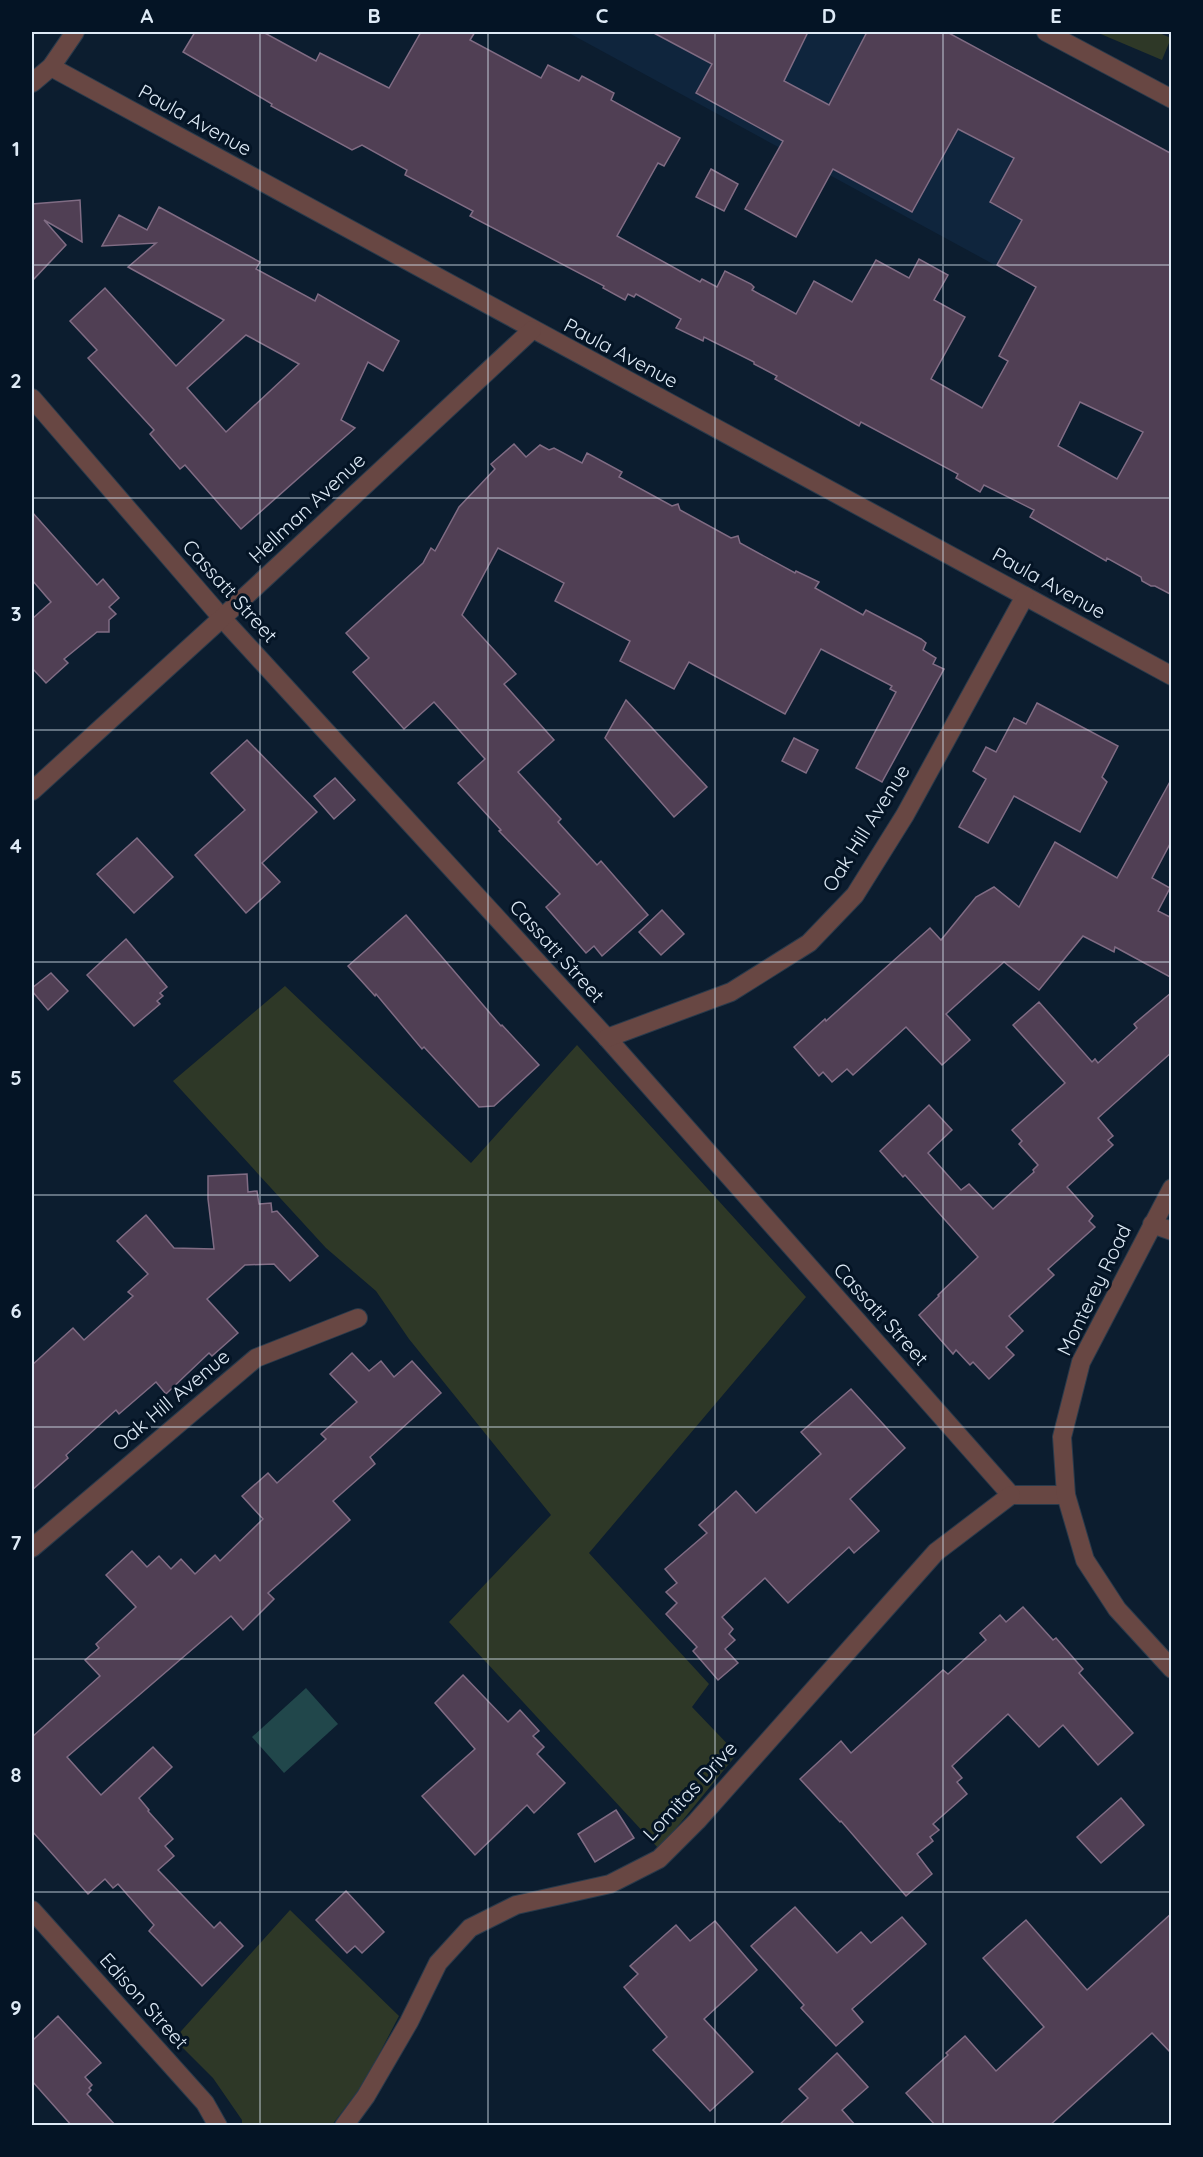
<svg xmlns="http://www.w3.org/2000/svg" width="1203" height="2157" viewBox="0 0 1203 2157" font-family="Quicksand,sans-serif">
<style>
.built{fill:#0f253d}
.green{fill:#2e3827}
.water{fill:#21474b}
.building{fill:#503f54;stroke:#806c84;stroke-width:1.5;fill-rule:evenodd}
.lines{fill:none;stroke-linecap:round;stroke-linejoin:round}
.minor-casing{stroke:#293a4b;stroke-width:20}
.tertiary-casing{stroke:#293a4b;stroke-width:20}
.minor{stroke:#684743;stroke-width:18}
.tertiary{stroke:#684743;stroke-width:18}
.grid{fill:none;stroke:#deeaf6;stroke-width:1.5;stroke-opacity:0.55}
.labels{text-anchor:middle;stroke-width:6;stroke-linejoin:round;paint-order:stroke}
.street-label{font-size:20px;fill:#deeaf6;stroke:#041425}
.neatline{fill:none;stroke:#deeaf6;stroke-width:2}
.grid-label{font-size:20px;text-anchor:middle;font-weight:bold;fill:#deeaf6}
</style>
<rect width="100%" height="100%" fill="#0c1d2f"/>
<polygon class="built" points="567,32 946,32 1171,154 1171,361"/>
<g class="green">
<polygon points="1096,32 1157,32 1171,38 1162,60"/>
<polygon points="285,986 471,1163 577,1045 806,1297 589,1553 709,1684 692,1707 737,1754 659,1849 449,1622 551,1515 409,1339 376,1291 326,1248 173,1081"/>
<polygon points="290,1910 399,2016 364,2083 332,2125 242,2125 242,2120 213,2078 174,2039"/>
</g>
<polygon class="water" points="306,1688 338,1724 284,1773 252,1737"/>
<g class="building">
<path d="M195,32H263L316,61L320,53L389,88L421,32H475L470,40L541,78L548,65L579,81L582,76L614,93L611,100L680,138L664,166L658,163L617,236L700,282L702,279L717,287L725,271L751,284L754,287L752,290L796,314L814,281L852,302L876,260L909,278L919,259L948,275L934,300L965,317L931,379L982,408L1008,361L999,356L1036,287L997,265L1022,220L990,202L1014,158L958,129L912,212L833,169L796,237L745,209L783,141L696,93L712,64L652,32H808L784,81L829,105L867,32H947L1172,154V595L1155,586H1151L1142,581L1141,577L1107,558L1106,561L1030,517L1034,510L984,485L980,492L956,478L958,474L861,422L859,426L775,379L777,376L754,364V362L704,337L703,341L676,328L681,319L636,294L634,297L628,294L625,300L603,288L604,286L470,216L473,211L405,175L407,170L362,145L352,150L271,106L272,104L183,52ZM1080,402L1143,432L1117,479L1058,446Z"/>
<polygon points="711,169 738,184 724,211 696,197"/>
<polygon points="80,200 82,242 44,220 66,245 32,281 32,204"/>
<path d="M159,207L260,262L256,269L315,301L318,294L399,341L383,371L368,362L341,420L355,428L241,529L185,465L180,469L150,434L154,430L88,358L97,350L70,321L105,288L176,366L224,320L128,267L156,243L102,246L119,215L147,230ZM246,335L299,364L226,432L187,388Z"/>
<polygon points="514,444 526,457 540,445 549,450 554,448 582,463 587,453 622,472 619,477 672,506 678,504 680,510 731,538 738,536 740,543 795,573 796,571 819,582 815,588 863,615 866,610 921,639 926,643 923,650 936,658 933,664 944,669 882,782 856,768 896,692 890,689 892,686 821,649 785,714 689,662 674,689 620,661 630,641 555,601 564,583 498,548 462,615 516,674 504,684 554,740 518,772 561,819 558,822 597,865 601,861 648,915 602,956 594,946 586,953 546,907 560,894 499,831 501,830 458,783 485,759 434,702 404,729 353,672 369,658 346,633 423,563 431,548 435,551 459,507 495,469 491,464"/>
<polygon points="32,512 97,585 103,579 119,598 109,607 116,614 109,620 109,632 97,632 64,659 68,663 46,683 32,668 32,619 51,602 32,580"/>
<polygon points="626,700 707,787 674,817 605,738"/>
<polygon points="1037,703 1118,746 1102,777 1107,782 1080,832 1014,796 988,843 959,827 986,779 973,771 986,747 996,752 1014,718 1026,724"/>
<polygon points="794,738 818,750 806,773 782,761"/>
<polygon points="247,740 317,812 262,863 280,882 246,913 195,855 245,810 211,773"/>
<polygon points="335,778 355,800 334,819 314,796"/>
<polygon points="1172,778 1172,840 1152,878 1170,888 1158,911 1172,918 1172,978 1115,947 1114,952 1083,936 1039,990 1004,962 946,1014 970,1040 942,1065 906,1027 853,1075 847,1069 832,1082 823,1072 819,1076 794,1047 825,1019 826,1021 930,928 941,940 976,897 994,887 1019,907 1055,842 1117,878"/>
<polygon points="137,838 173,877 134,913 97,874"/>
<polygon points="662,910 684,934 661,955 639,932"/>
<polygon points="406,915 501,1026 502,1025 539,1065 494,1106 479,1107 424,1047 422,1049 376,994 375,996 348,966"/>
<polygon points="126,939 167,987 160,993 163,996 157,1001 160,1004 134,1026 87,975"/>
<polygon points="51,973 68,991 48,1010 32,991 32,988"/>
<polygon points="1172,992 1172,1052 1098,1118 1113,1136 1108,1140 1113,1145 1067,1187 1093,1216 1089,1221 1095,1227 1048,1269 1054,1275 1009,1316 1023,1331 1006,1347 1014,1355 989,1379 973,1362 970,1365 956,1350 953,1354 919,1315 939,1296 938,1295 978,1257 905,1175 903,1177 880,1151 929,1105 952,1130 928,1153 961,1190 969,1184 993,1209 1034,1172 1033,1170 1038,1165 1019,1144 1022,1141 1012,1130 1065,1083 1013,1025 1039,1002 1092,1062 1095,1059 1098,1063 1137,1028 1134,1024"/>
<polygon points="247,1174 248,1192 257,1191 259,1204 271,1203 272,1212 277,1211 318,1256 290,1281 274,1264 245,1265 207,1299 238,1333 212,1356 209,1353 166,1394 156,1382 119,1414 116,1410 66,1455 68,1458 32,1490 32,1365 73,1328 84,1340 133,1296 128,1292 148,1274 117,1241 146,1215 174,1248 214,1249 208,1199 208,1176"/>
<polygon points="352,1353 369,1371 381,1361 394,1377 412,1361 441,1393 370,1457 375,1464 333,1501 350,1520 268,1593 274,1599 243,1630 231,1616 67,1757 101,1795 153,1747 172,1767 139,1798 149,1810 148,1811 173,1839 165,1846 174,1856 158,1870 214,1928 220,1922 243,1946 202,1986 149,1931 154,1925 118,1884 113,1888 105,1879 88,1894 32,1831 32,1737 100,1676 85,1660 99,1648 96,1644 136,1607 106,1575 132,1551 147,1567 159,1556 171,1569 181,1559 195,1574 215,1555 220,1561 263,1519 242,1496 268,1473 277,1483 326,1439 321,1434 357,1402 330,1374"/>
<polygon points="851,1389 905,1448 850,1499 879,1531 854,1553 849,1547 788,1603 765,1578 722,1617 733,1629 729,1634 735,1640 725,1649 738,1663 718,1680 693,1651 697,1647 666,1614 677,1603 666,1592 677,1583 665,1569 707,1533 699,1525 736,1491 756,1513 821,1454 801,1432"/>
<polygon points="1023,1607 1053,1640 1056,1638 1083,1669 1079,1673 1133,1733 1098,1765 1063,1725 1039,1747 1008,1714 952,1766 962,1778 957,1782 967,1794 933,1824 939,1830 930,1837 933,1841 917,1854 932,1874 906,1896 841,1821 840,1822 800,1779 841,1741 851,1753 943,1670 948,1674 986,1640 980,1633 1000,1615 1006,1622"/>
<polygon points="463,1675 508,1722 520,1710 539,1731 533,1736 544,1747 537,1754 565,1783 534,1813 527,1805 475,1855 422,1796 475,1749 435,1703"/>
<polygon points="1121,1798 1144,1825 1101,1863 1077,1837"/>
<polygon points="616,1810 634,1838 595,1862 578,1834"/>
<polygon points="346,1891 384,1932 362,1953 355,1946 347,1953 316,1920"/>
<polygon points="795,1907 837,1953 861,1932 871,1943 902,1917 926,1944 852,2009 863,2022 836,2046 801,2008 804,2005 751,1946"/>
<polygon points="1172,1913 1172,2054 1152,2033 1049,2126 936,2126 906,2093 948,2055 946,2053 965,2036 996,2071 1044,2027 983,1958 1026,1920 1087,1990"/>
<polygon points="715,1921 757,1970 704,2019 753,2072 710,2111 653,2050 667,2037 624,1987 638,1974 630,1966 676,1925 690,1941"/>
<polygon points="58,2016 101,2063 85,2077 92,2085 89,2088 91,2090 87,2094 116,2126 72,2126 32,2081 32,2041"/>
<polygon points="837,2053 868,2087 842,2110 856,2126 778,2126 808,2098 799,2089"/>
</g>
<g class="lines">
<g class="minor-casing">
<g id="minor">
<polyline points="1046,32 1172,99"/>
<polyline points="51,67 1172,676"/>
<polyline points="32,83 51,67 75,32"/>
<polyline points="32,398 222,618 607,1038 1011,1495 1066,1495"/>
<polyline points="32,791 222,618 532,330"/>
<polyline points="607,1038 731,992 809,943 855,895 905,815 1025,596"/>
<polyline points="1152,1224 1172,1231"/>
<polyline points="32,1548 256,1358 358,1318"/>
<polyline points="32,1910 205,2103 218,2126"/>
<polyline points="344,2126 366,2096 409,2022 438,1963 470,1928 516,1905 610,1884 659,1859 697,1821 936,1552 1011,1495"/>
</g>
</g>
<g class="tertiary-casing">
<polyline id="tertiary" points="1172,1188 1081,1362 1062,1437 1066,1495 1085,1560 1117,1609 1172,1669"/>
</g>
<use href="#minor" class="minor"/>
<use href="#tertiary" class="tertiary"/>
</g>
<path class="grid" d="M260,32V2126M488,32V2126M715,32V2126M943,32V2126M32,265H1172M32,498H1172M32,730H1172M32,962H1172M32,1195H1172M32,1427H1172M32,1659H1172M32,1892H1172"/>
<g class="labels">
<g class="street-label">
<text transform="translate(195 120) rotate(29)" y="7">Paula Avenue</text>
<text transform="translate(621 353) rotate(28)" y="7">Paula Avenue</text>
<text transform="translate(307 508) rotate(-43)" y="7">Hellman Avenue</text>
<text transform="translate(1049 583) rotate(29)" y="7">Paula Avenue</text>
<text transform="translate(230 591) rotate(48)" y="7">Cassatt Street</text>
<text transform="translate(866 828) rotate(-58)" y="7">Oak Hill Avenue</text>
<text transform="translate(557 951) rotate(48)" y="7">Cassatt Street</text>
<text transform="translate(1094 1290) rotate(-64)" y="7">Monterey Road</text>
<text transform="translate(881 1314) rotate(48)" y="7">Cassatt Street</text>
<text transform="translate(171 1400) rotate(-40)" y="7">Oak Hill Avenue</text>
<text transform="translate(690 1791) rotate(-47)" y="7">Lomitas Drive</text>
<text transform="translate(144 2001) rotate(48)" y="7">Edison Street</text>
</g>
</g>
<rect width="1203" height="2157" fill="none" stroke="#041425" stroke-width="66"/>
<rect x="33" y="33" width="1137" height="2091" class="neatline"/>
<g class="grid-label">
<text x="147" y="23">A</text>
<text x="374" y="23">B</text>
<text x="602" y="23">C</text>
<text x="829" y="23">D</text>
<text x="1056" y="23">E</text>
<text x="16" y="156">1</text>
<text x="16" y="388">2</text>
<text x="16" y="621">3</text>
<text x="16" y="853">4</text>
<text x="16" y="1085">5</text>
<text x="16" y="1318">6</text>
<text x="16" y="1550">7</text>
<text x="16" y="1782">8</text>
<text x="16" y="2015">9</text>
</g>
</svg>
